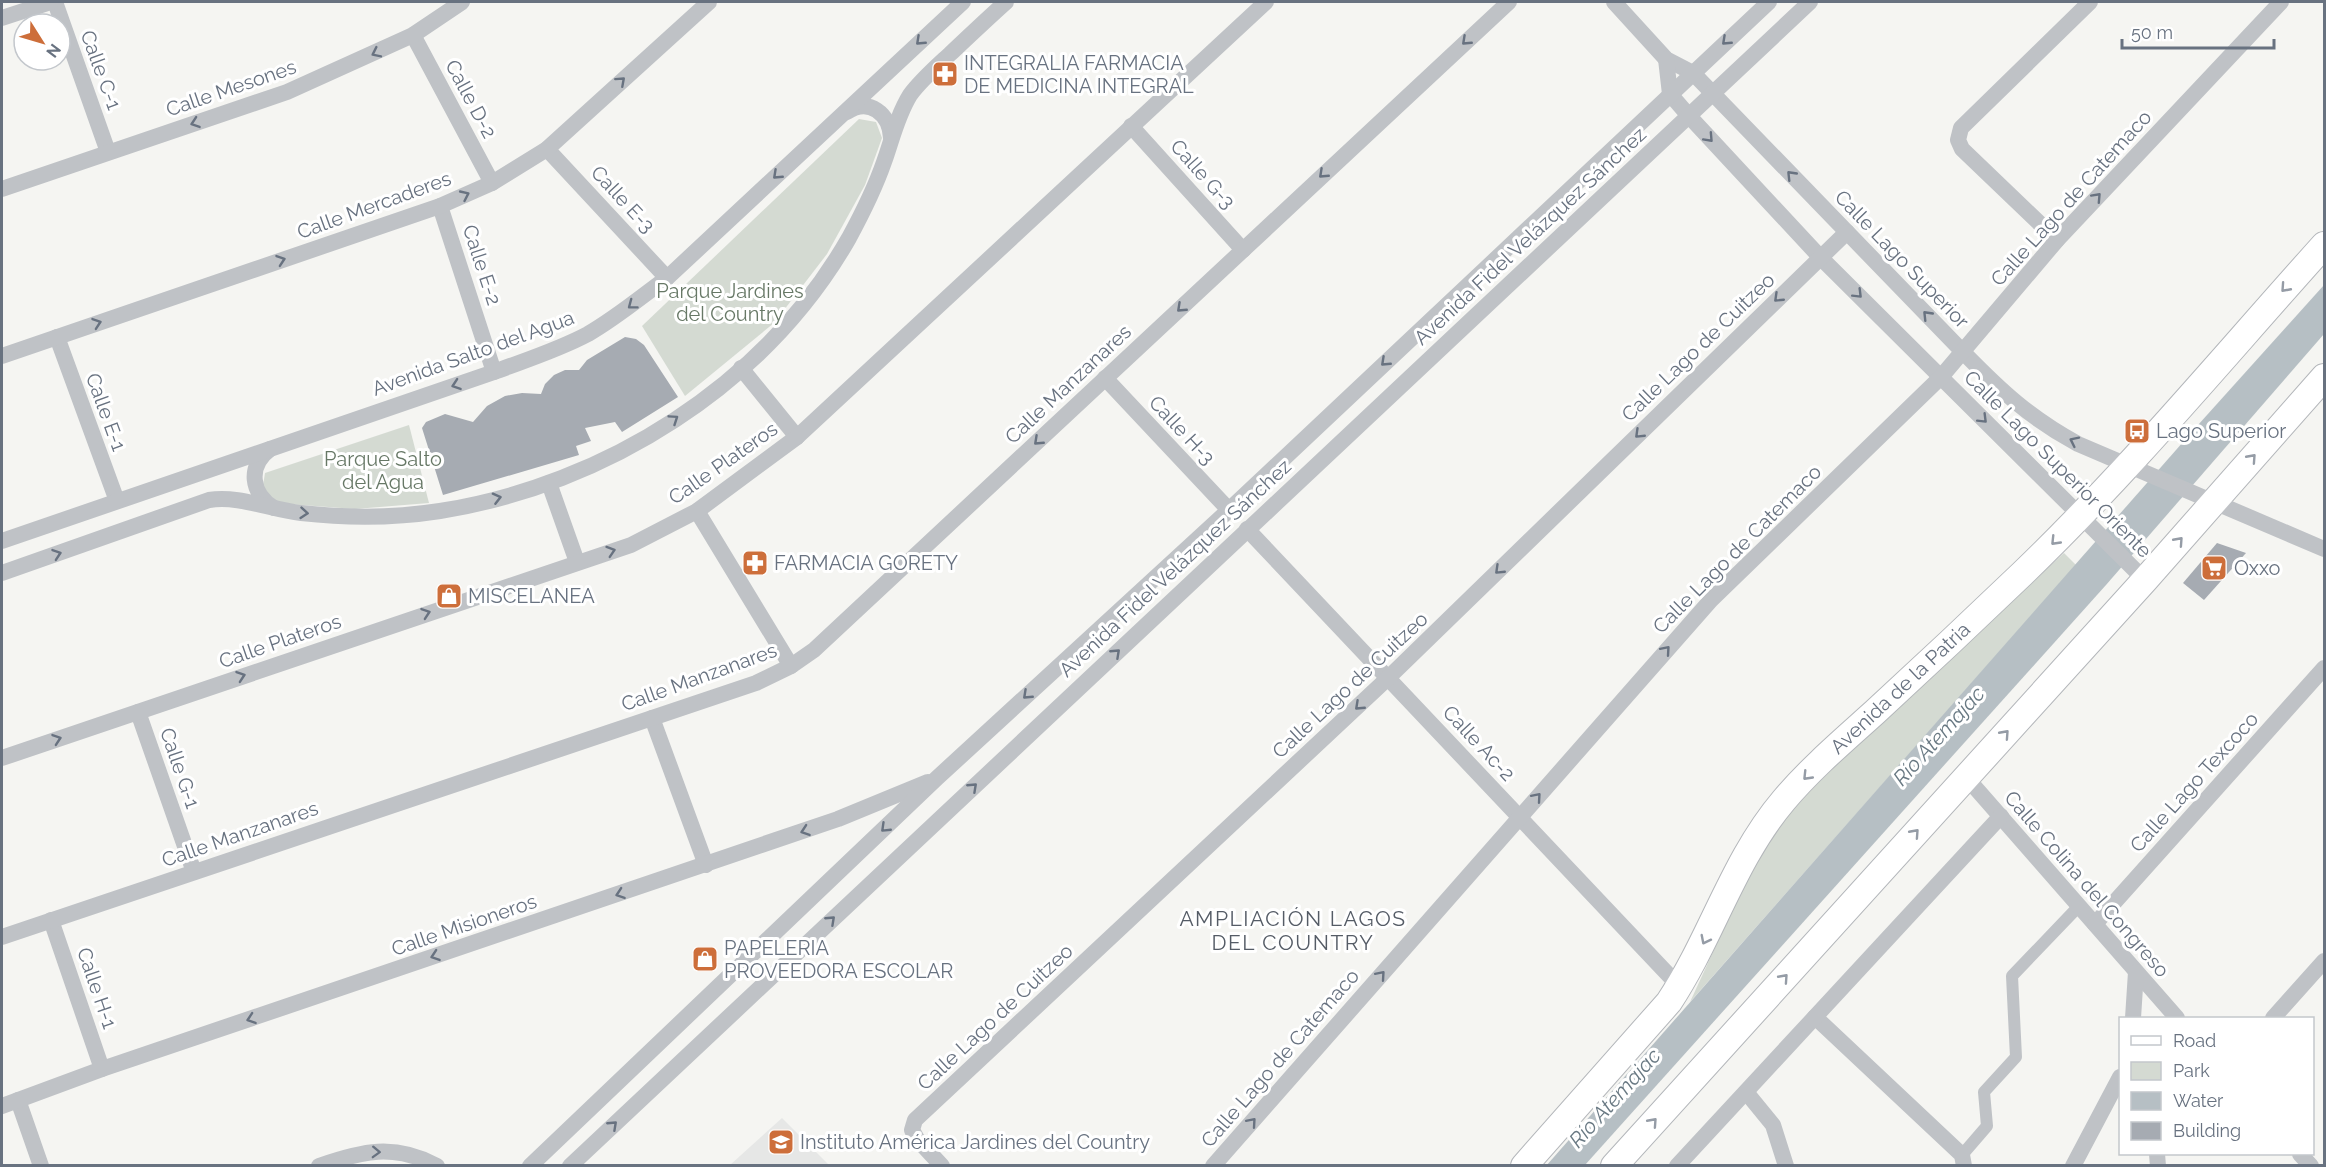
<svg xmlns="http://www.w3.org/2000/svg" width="2326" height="1167" viewBox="0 0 2326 1167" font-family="Raleway,sans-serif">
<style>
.built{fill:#e6e7e6}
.green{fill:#d4dad2}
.water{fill:#b6bfc4}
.building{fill:#a6abb2}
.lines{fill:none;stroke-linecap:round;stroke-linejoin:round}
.primary-casing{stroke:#b3b6ba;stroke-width:28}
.pedestrian{stroke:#bfc2c6;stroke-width:12}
.minor{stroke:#bfc2c6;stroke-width:16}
.primary{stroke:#fff;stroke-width:26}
.oneway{stroke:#687280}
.oneway2{stroke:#959ca6}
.labels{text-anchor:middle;stroke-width:6;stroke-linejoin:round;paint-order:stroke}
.poi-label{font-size:20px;fill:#687280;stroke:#fff;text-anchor:start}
.street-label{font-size:20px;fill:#687280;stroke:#fff}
.park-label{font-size:20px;fill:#677866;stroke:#fff}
.water-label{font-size:21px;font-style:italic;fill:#697983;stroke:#fff}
.neighbourhood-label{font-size:21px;letter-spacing:1.5px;fill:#555c66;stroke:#fff}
</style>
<rect width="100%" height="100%" fill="#f5f5f2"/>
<polygon class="built" points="782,1118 829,1165 730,1165"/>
<g class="green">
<polygon points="859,119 876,122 882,138 865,185 827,254 774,323 685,396 642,326"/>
<polygon points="409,425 429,503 355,509 275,503 262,492 265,473"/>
<polygon points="2064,553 2076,565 1690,1002 1753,865 1788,814 1837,763"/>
</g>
<polygon class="water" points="2324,285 2324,334 2106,585 1585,1165 1546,1166 2198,425"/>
<g class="building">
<polygon points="625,337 636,339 644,345 678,397 622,432 615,422 585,428 591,441 576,446 579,455 443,495 422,428 426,422 445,414 473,422 487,406 505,396 522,393 541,394 545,384 554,375 565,370 579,370 587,360"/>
<polygon points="2217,543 2246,553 2204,600 2183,583"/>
</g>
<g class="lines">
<g class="primary-casing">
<g id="primary">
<path d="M1524,1166L1669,1002C1712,937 1733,860 1784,800C1811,768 1844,740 1875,712C1925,666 1974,620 2023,573C2130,470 2225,355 2324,245"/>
<polyline points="1614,1166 2145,580 2324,377"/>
</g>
</g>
<polyline class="pedestrian" points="1962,1155 1987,1126 1984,1092 2016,1057 2012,976 2079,906"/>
<g class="minor">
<polyline points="55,2 108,152"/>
<path d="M1614,2L1666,59L1693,73L1963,352C2001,391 2030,418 2078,444L2324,549"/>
<polyline points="2,18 51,2"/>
<polyline points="413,35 492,183"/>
<polyline points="1666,59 1670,94 1689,116 1820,257 2145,580"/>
<path d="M847,112C869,97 890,114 891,138"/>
<polyline points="1131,126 1243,250"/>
<polyline points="547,149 667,278"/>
<polyline points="2,189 287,92 413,35 462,2"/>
<polyline points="440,206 494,372"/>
<polyline points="2057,240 1962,149 1958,140 1961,128 2090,2"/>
<polyline points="57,337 117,501"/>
<polyline points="2,356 440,206 492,183 547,149 709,2"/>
<polyline points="741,368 797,437"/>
<polyline points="1105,378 1229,510"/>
<path d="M270,449C247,466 251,494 274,508"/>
<polyline points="549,483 577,562"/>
<polyline points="697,511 791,666"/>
<polyline points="1247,529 1679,986"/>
<path d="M2,541L494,372C526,360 558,350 588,334C616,318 641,297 667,278L963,2"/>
<path d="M2,573L209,500C239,495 271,510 301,513C346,518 395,518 440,511C605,485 765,385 849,238C862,214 875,188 884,162C892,140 897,116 910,95C921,80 936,67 950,54C968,37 987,19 1006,2"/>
<polyline points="138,712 194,872"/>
<polyline points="652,718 706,865"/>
<polyline points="2,758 631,545 697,511 797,437 1266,2"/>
<polyline points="1966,777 2177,1018"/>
<polyline points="51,920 102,1069"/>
<polyline points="2095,924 2324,668"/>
<polyline points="2,937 756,683 791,666 814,650 1509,2"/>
<polyline points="1815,1017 1962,1155 1964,1166"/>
<polyline points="2133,1018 2136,972"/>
<polyline points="2273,1018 2324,961"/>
<polyline points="1746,1092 1773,1125 1786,1166"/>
<polyline points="18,1100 41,1166"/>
<polyline points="2,1106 102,1069 838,819 928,782"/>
<polyline points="2157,1154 2158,1166"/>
<polyline points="2300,1154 2311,1166"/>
<path d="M319,1166C362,1151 394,1143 437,1166"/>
<polyline points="530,1166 937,778 1229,510 1769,2"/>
<polyline points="570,1166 1810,2"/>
<polyline points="942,1166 917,1139 912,1130 915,1120 1388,678 1847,232"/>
<polyline points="1213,1166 1711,600 1941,377 2057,240 2281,2"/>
<polyline points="1677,1166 2001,816"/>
<polyline points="2073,1166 2120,1077"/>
</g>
<use href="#primary" class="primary"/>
</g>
<defs><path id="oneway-chevron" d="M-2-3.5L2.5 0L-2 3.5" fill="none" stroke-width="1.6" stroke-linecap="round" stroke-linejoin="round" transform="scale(1.5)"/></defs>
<g class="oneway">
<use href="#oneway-chevron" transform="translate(920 41) rotate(137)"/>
<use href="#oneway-chevron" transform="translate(1466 41) rotate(137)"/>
<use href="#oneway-chevron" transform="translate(1726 41) rotate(137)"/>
<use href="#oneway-chevron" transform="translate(376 53) rotate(154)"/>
<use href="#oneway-chevron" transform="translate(621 81) rotate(-42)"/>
<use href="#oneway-chevron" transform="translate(195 123) rotate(161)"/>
<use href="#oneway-chevron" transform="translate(1709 138) rotate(47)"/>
<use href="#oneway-chevron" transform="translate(1323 174) rotate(137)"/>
<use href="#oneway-chevron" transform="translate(777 175) rotate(137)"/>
<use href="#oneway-chevron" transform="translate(1791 175) rotate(-134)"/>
<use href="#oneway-chevron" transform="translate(465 195) rotate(-25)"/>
<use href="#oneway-chevron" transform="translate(2097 197) rotate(-47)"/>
<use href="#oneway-chevron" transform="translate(281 260) rotate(-19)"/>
<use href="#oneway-chevron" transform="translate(1858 294) rotate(45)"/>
<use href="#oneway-chevron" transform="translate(1778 298) rotate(136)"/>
<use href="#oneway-chevron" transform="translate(632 305) rotate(143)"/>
<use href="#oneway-chevron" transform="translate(1181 308) rotate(137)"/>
<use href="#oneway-chevron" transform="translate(1927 315) rotate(-134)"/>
<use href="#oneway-chevron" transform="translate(97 323) rotate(-19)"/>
<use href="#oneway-chevron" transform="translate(1385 362) rotate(137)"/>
<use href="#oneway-chevron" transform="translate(456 385) rotate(161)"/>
<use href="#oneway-chevron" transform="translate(674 419) rotate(-34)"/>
<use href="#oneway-chevron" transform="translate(1983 419) rotate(45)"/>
<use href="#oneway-chevron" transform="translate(1639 434) rotate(136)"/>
<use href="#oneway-chevron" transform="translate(1038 441) rotate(137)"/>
<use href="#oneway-chevron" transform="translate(2074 441) rotate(-154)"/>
<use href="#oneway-chevron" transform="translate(497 498) rotate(-14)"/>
<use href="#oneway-chevron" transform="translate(304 513) rotate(5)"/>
<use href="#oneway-chevron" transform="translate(611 551) rotate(-18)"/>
<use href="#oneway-chevron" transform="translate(57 554) rotate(-19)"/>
<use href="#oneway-chevron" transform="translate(1499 570) rotate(136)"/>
<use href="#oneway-chevron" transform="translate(426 613) rotate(-19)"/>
<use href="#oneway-chevron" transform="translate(1666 650) rotate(-49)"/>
<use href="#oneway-chevron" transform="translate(1116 653) rotate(-43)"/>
<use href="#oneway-chevron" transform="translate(241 676) rotate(-19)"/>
<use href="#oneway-chevron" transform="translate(1027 695) rotate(137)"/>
<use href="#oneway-chevron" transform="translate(1359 706) rotate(137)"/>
<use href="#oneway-chevron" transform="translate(57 739) rotate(-19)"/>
<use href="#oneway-chevron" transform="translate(973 787) rotate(-43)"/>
<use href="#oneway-chevron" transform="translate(1537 797) rotate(-49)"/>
<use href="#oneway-chevron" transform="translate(885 828) rotate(136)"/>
<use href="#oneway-chevron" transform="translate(805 831) rotate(161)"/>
<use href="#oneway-chevron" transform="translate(620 894) rotate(161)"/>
<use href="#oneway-chevron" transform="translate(831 920) rotate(-43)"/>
<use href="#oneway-chevron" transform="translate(435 956) rotate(161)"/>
<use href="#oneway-chevron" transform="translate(1381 975) rotate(-49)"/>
<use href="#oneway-chevron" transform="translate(251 1019) rotate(161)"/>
<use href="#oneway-chevron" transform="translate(1252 1122) rotate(-49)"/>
<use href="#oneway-chevron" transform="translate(613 1125) rotate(-43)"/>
<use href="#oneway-chevron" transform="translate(376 1152) rotate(2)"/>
</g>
<g class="oneway2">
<use href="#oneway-chevron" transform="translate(2285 288) rotate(132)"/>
<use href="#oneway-chevron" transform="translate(2252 458) rotate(-48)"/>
<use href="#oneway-chevron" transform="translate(2055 541) rotate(134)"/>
<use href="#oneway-chevron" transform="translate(2179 541) rotate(-48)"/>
<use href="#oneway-chevron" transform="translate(2005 734) rotate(-48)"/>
<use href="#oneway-chevron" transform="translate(1807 776) rotate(134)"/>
<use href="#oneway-chevron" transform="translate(1915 833) rotate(-48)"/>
<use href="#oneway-chevron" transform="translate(1705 940) rotate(117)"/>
<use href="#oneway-chevron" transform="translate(1784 978) rotate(-48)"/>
<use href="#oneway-chevron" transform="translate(1653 1122) rotate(-48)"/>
</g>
<defs>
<g id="pharmacy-square" transform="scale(1.35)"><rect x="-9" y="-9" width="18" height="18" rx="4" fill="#cd6e3a" stroke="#fff"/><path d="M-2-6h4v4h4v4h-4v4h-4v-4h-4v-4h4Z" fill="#fff"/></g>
<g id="bus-square" transform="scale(1.35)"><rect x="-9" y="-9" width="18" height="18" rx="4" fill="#cd6e3a" stroke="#fff"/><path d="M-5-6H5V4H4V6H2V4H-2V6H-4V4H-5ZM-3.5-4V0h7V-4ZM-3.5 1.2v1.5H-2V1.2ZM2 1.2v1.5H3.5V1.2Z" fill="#fff"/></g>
<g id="supermarket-square" transform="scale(1.35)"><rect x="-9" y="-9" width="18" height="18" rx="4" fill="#cd6e3a" stroke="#fff"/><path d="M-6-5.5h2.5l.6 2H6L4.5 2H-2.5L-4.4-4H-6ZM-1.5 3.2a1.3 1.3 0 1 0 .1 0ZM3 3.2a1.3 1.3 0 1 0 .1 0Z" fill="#fff"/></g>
<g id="shop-square" transform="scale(1.35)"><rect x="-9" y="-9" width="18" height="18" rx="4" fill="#cd6e3a" stroke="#fff"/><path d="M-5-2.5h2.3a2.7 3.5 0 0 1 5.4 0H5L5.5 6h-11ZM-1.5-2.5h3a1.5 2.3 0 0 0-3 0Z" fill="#fff"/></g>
<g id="school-square" transform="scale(1.35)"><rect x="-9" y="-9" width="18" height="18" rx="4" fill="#cd6e3a" stroke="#fff"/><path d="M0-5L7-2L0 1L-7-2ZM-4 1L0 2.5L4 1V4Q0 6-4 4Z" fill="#fff"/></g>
</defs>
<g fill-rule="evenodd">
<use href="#pharmacy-square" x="945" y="74"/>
<use href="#bus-square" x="2137" y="431"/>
<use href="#pharmacy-square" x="755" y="563"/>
<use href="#supermarket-square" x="2214" y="568"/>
<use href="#shop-square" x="449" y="596"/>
<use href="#shop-square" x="705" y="959"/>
<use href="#school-square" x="781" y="1142"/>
</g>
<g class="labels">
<g class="poi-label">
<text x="964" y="70">INTEGRALIA FARMACIA<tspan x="964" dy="23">DE MEDICINA INTEGRAL</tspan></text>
<text x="2156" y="438">Lago Superior</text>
<text x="774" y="570">FARMACIA GORETY</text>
<text x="2234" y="575">Oxxo</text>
<text x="468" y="603">MISCELANEA</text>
<text x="724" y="955">PAPELERIA<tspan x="724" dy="23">PROVEEDORA ESCOLAR</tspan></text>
<text x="800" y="1149">Instituto América Jardines del Country</text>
</g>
<g class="street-label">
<text transform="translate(101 70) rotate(70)" y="7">Calle C-1</text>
<text transform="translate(231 88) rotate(-19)" y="7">Calle Mesones</text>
<text transform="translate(471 99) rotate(62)" y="7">Calle D-2</text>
<text transform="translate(1203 174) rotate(48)" y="7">Calle G-3</text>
<text transform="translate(2071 198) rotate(-48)" y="7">Calle Lago de Catemaco</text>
<text transform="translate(623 199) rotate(47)" y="7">Calle E-3</text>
<text transform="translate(374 205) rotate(-20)" y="7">Calle Mercaderes</text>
<text transform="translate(1530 236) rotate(-43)" y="7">Avenida Fidel Velázquez Sánchez</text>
<text transform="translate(1902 259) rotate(46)" y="7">Calle Lago Superior</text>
<text transform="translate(482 265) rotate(72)" y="7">Calle E-2</text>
<text transform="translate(1698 347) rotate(-44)" y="7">Calle Lago de Cuitzeo</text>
<text transform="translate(473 353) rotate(-20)" y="7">Avenida Salto del Agua</text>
<text transform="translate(1068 384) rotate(-43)" y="7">Calle Manzanares</text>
<text transform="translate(106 412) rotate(70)" y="7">Calle E-1</text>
<text transform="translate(1182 430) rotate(47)" y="7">Calle H-3</text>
<text transform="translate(723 463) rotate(-35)" y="7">Calle Plateros</text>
<text transform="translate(2058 464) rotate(45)" y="7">Calle Lago Superior Oriente</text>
<text transform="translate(1737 549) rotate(-45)" y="7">Calle Lago de Catemaco</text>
<text transform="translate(1175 568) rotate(-43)" y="7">Avenida Fidel Velázquez Sánchez</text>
<text transform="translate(280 641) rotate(-19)" y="7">Calle Plateros</text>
<text transform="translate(699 677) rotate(-20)" y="7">Calle Manzanares</text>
<text transform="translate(1350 685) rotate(-43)" y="7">Calle Lago de Cuitzeo</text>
<text transform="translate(1900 688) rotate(-43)" y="7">Avenida de la Patria</text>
<text transform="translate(1479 743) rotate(47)" y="7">Calle Ac-2</text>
<text transform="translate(180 768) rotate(71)" y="7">Calle G-1</text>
<text transform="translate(2194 782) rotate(-48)" y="7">Calle Lago Texcoco</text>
<text transform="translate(240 834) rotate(-19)" y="7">Calle Manzanares</text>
<text transform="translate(2087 884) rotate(49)" y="7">Calle Colina del Congreso</text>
<text transform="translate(464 925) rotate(-19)" y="7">Calle Misioneros</text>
<text transform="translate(97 988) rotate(71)" y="7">Calle H-1</text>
<text transform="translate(995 1017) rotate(-43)" y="7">Calle Lago de Cuitzeo</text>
<text transform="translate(1280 1058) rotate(-49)" y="7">Calle Lago de Catemaco</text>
</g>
<g class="park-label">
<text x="730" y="298">Parque Jardines<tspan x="730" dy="23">del Country</tspan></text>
<text x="383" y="466">Parque Salto<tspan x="383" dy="23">del Agua</tspan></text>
</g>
<g class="water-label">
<text transform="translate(1939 736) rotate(-48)" y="7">Río Atemajac</text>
<text transform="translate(1615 1098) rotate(-48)" y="7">Río Atemajac</text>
</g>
<g class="neighbourhood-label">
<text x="1293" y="926">AMPLIACIÓN LAGOS<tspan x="1293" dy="24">DEL COUNTRY</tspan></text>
</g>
</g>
<rect width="2326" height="1167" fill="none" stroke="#687280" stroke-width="6"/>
<rect x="2119" y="1017" width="195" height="138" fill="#ffffff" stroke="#c3c7cc" stroke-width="1.5"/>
<rect x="2131" y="1036" width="30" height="9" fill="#ffffff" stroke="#c3c7cc" stroke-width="1.5"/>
<text x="2173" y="1047" font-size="18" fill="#687280">Road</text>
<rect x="2131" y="1062" width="30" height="18" fill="#d4dad2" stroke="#c3c7cc" stroke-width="1.5"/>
<text x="2173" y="1077" font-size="18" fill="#687280">Park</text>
<rect x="2131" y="1092" width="30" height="18" fill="#b6bfc4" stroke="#c3c7cc" stroke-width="1.5"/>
<text x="2173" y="1107" font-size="18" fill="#687280">Water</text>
<rect x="2131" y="1122" width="30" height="18" fill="#a6abb2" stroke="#c3c7cc" stroke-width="1.5"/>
<text x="2173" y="1137" font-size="18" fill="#687280">Building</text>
<g transform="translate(42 42) rotate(127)"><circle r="28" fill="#ffffff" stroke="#c3c7cc" stroke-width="1.5"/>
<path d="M0-4.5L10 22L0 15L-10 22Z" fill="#cd6e3a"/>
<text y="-9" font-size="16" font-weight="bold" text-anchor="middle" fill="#687280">N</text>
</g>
<path d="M2122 39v9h152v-9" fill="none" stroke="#687280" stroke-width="3"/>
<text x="2131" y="39" font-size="18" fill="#687280" stroke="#ffffff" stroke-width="4.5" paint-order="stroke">50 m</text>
</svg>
